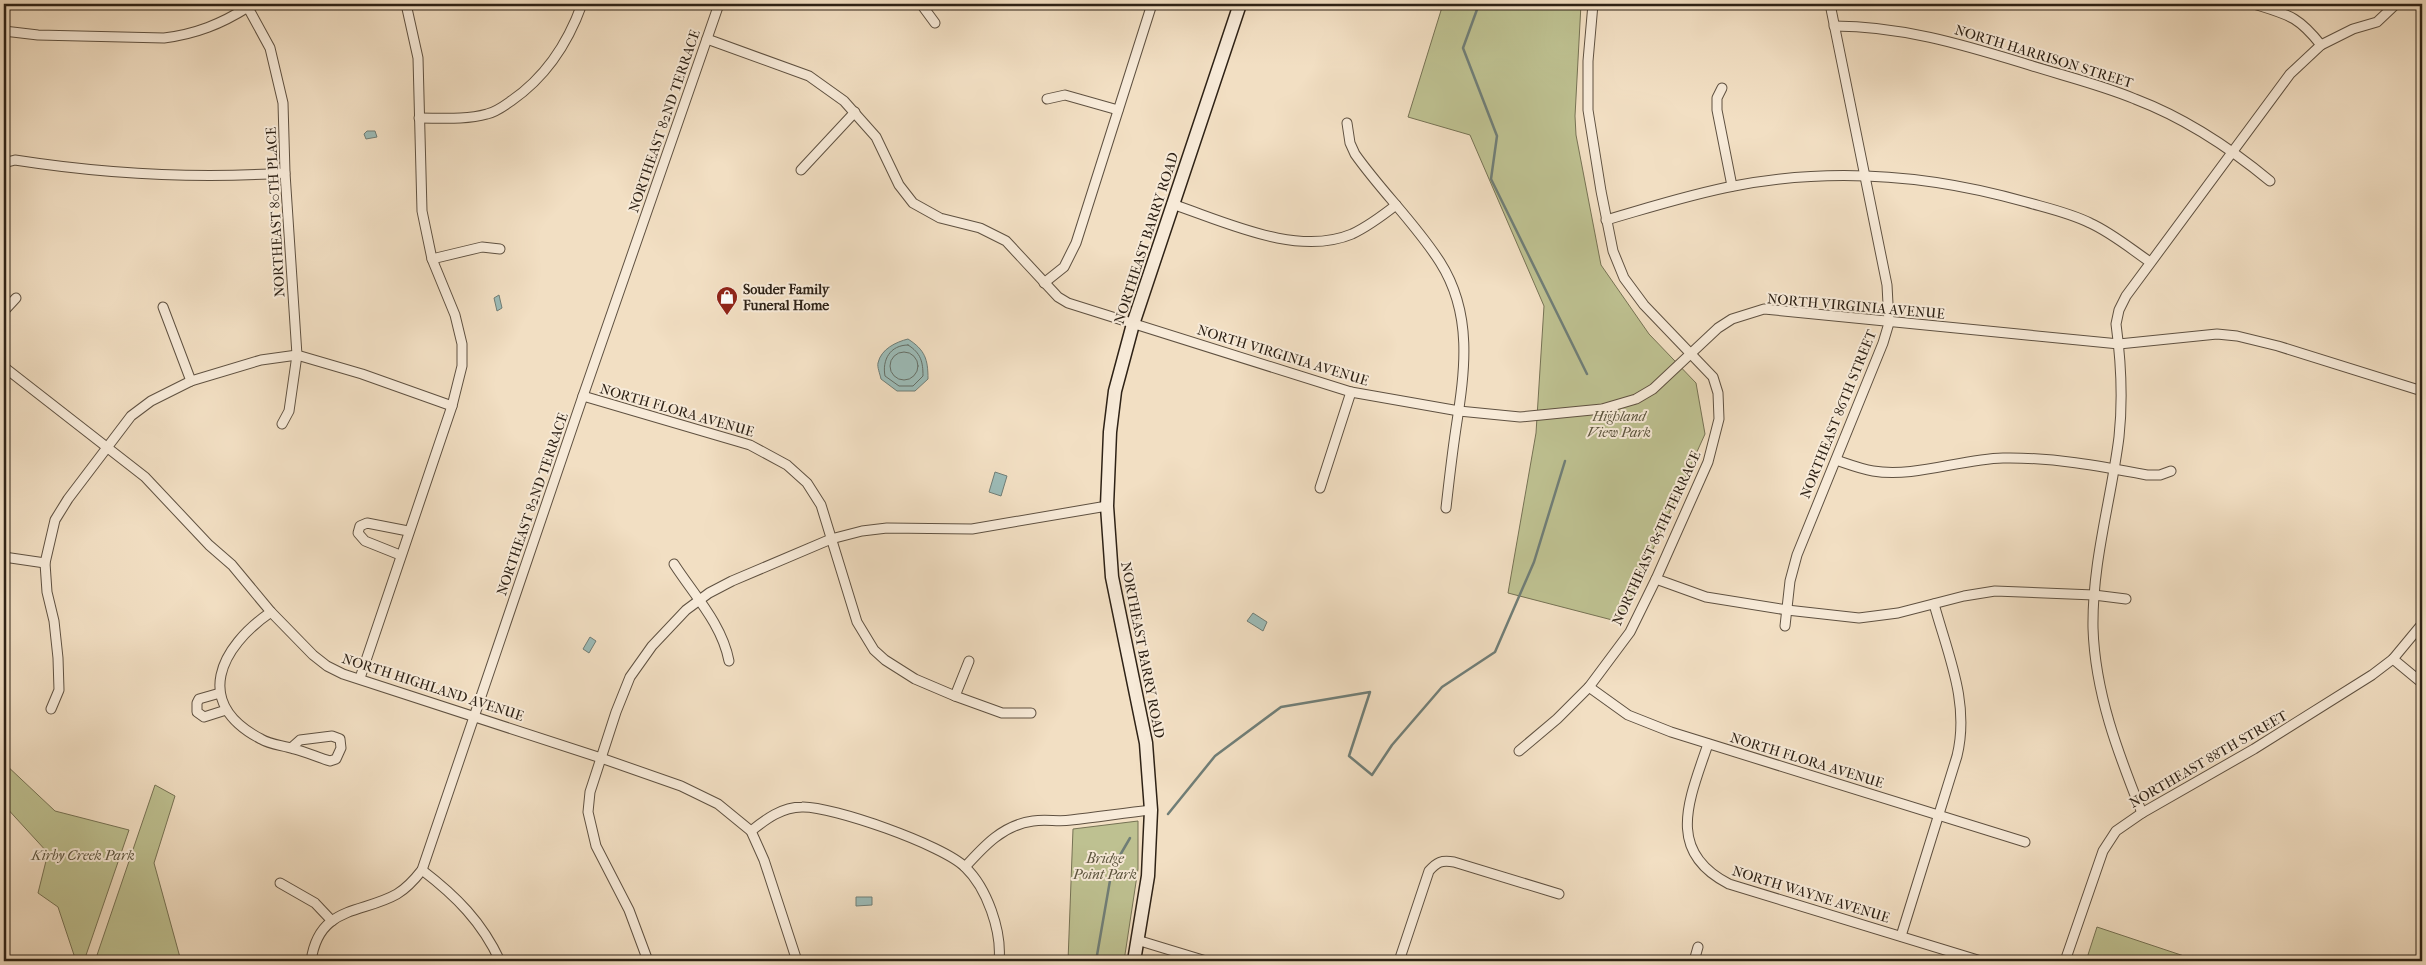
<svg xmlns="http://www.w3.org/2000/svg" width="2426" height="965" viewBox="0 0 2426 965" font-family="'IM FELL French Canon',serif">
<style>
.green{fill:#bec191;stroke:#767254}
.water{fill:#9cbcb8;stroke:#707e77}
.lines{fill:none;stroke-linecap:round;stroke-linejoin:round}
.shore{stroke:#656f67;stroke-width:1}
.stream{stroke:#707e77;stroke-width:2.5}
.street-casing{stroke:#5f5141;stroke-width:11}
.secondary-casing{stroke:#2e2216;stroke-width:15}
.street{stroke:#f7ead8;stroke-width:9}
.secondary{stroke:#f7ead8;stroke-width:12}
.labels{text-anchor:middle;stroke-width:4;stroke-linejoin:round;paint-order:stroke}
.street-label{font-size:14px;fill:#2e2216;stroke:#f7ead8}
.poi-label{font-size:14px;font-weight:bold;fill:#2e2216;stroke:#f7ead8;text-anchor:start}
.park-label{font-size:14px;font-style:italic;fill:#59523b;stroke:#f7ead8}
</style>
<rect width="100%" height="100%" fill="#f2dfc3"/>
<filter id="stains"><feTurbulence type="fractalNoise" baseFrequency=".004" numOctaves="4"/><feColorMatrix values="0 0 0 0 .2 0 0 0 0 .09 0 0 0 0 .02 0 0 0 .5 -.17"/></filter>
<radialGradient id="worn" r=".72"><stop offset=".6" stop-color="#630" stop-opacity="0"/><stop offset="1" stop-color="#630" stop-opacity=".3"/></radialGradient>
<g class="green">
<polygon points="1443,4 1581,4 1575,116 1576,135 1601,265 1649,334 1696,383 1705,434 1620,622 1508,593 1536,433 1544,306 1470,135 1408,117"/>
<polygon points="4,763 55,811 129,830 84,961 76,961 58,907 38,893 48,853 4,805"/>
<polygon points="155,785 175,796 154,863 181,961 95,961"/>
<polygon points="1138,821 1138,869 1124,961 1068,961 1073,829"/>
<polygon points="2097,927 2199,961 2086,961"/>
</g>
<g class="water">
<polygon points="367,131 375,131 377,137 366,139 364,134"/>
<polygon points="499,295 502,308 497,311 494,298"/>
<path d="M908,339C925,350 928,359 928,379L915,391H897L881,379C880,374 877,367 878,363C881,349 896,342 908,339Z"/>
<polygon points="995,472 1007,476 1001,496 989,492"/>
<polygon points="1253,613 1267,622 1263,631 1247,621"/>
<polygon points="590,637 596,641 589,653 583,649"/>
<polygon points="856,897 872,897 872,905 856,906"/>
</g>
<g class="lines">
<g class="shore">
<path d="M908,345C921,353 923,362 923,376L913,386H899L885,376C882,360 890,345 908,345Z"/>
<circle cx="904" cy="366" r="14"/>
</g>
<g class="stream">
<polyline points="1479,4 1463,48 1497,136 1491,179 1587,374"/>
<polyline points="1168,814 1215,756 1281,707 1370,692 1349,756 1372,775 1392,745 1442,687 1495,652 1534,562 1565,461"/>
<polyline points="1096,961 1112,869 1130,838"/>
</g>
<g class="street-casing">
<g id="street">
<polyline points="246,4 270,48 283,103 285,173 297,355 289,411 282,424"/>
<polyline points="921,4 935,23"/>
<path d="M2254,4C2289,15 2298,16 2321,45"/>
<path d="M1834,26C1900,26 1961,44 2023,63C2060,75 2099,84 2135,99C2185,118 2229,147 2270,181"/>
<path d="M4,31L38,35L164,38C196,34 221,24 248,7"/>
<polyline points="707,39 809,76 844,101 876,137 899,185 913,203 940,218 980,228 1006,241 1058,297 1068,303 1351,392 1459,411 1520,417 1602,409 1636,399 1653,389 1718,328 1732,319 1764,309 2119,344 2217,334 2237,336 2278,346 2422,391"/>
<polyline points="1722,88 1717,98 1717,110 1732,186"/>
<polyline points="1047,99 1065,95 1118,110"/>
<path d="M419,118C441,118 466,120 487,114C496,112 504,106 511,101C546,77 568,43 582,4"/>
<path d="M1347,123L1350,143L1355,154C1381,191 1415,223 1440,262C1473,314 1465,370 1456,428C1452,455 1449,481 1446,508"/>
<path d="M4,163L15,160C105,174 194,179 285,173"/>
<polyline points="801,170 855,112"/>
<path d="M1172,204C1226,222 1297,257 1352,234C1369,226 1382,216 1396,205"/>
<path d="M1606,220C1648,208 1691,194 1734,186C1831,167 1931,175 2026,202C2047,208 2070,213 2090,223C2112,233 2131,249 2150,262"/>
<polyline points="432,259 482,247 500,249"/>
<polyline points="1044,283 1064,267 1076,243 1152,4"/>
<polyline points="163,307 191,381"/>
<polyline points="4,311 16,298"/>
<polyline points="4,367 145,477 209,545 232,565 271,612 313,655 327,666 343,674 601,758 681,786 718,804 751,831 764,860 797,961"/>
<polyline points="583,396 750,445 787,465 807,483 821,505 857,622 874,650 885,660 915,679 955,696 1002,713 1031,713"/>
<path d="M1836,460C1848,464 1861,469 1873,471C1914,478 1961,459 2003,458C2051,457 2100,466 2147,475H2160L2171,471"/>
<polyline points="1320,488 1351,392"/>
<polyline points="400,555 365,541 358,533 360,526 367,523 408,531"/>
<polyline points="4,557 45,563"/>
<path d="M674,564C694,595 722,624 729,661"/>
<polyline points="1656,579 1706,597 1787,610 1859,618 1898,613 1964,596 1995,591 2094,595 2126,599"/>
<path d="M271,612C220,647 192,703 261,739C271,745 282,745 294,749C306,752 317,757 330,761L336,759L341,748L340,739L332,736L300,740L291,748"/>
<polyline points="1785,626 1790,581 1797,555 1883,343 1889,323 1887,285 1830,4"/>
<polyline points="2393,659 2422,683"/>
<polyline points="360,678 452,406 462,366 462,344 455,315 432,259 422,211 418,58 406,4"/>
<polyline points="1589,687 1628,715 1671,732 2025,842"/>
<polyline points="220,693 199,699 197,703 197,712 204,717 226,710"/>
<polyline points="955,696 969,661"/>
<polyline points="51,709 59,690 58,658 54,621 47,592 45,563 55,520 68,499 131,416 151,401 191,381 261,360 297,355 362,374 452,406"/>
<path d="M1708,744C1690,798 1664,851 1729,884L1981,961"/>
<polyline points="1519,751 1557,719 1589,687 1630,632 1656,579 1708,462 1719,419 1718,393 1713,377 1644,305 1624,278 1613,251 1601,191 1588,110 1588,61 1593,4"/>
<path d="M2142,813C2118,753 2095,693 2093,628C2092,562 2111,501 2119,437C2123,400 2121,361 2116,324L2119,310L2126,296L2290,74L2321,45L2353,29L2377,22L2396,4"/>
<path d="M751,831C766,819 782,807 802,807C832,806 943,845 965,867C987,888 1002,931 999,961"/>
<path d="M965,867C984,846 1003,825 1033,821C1046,819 1059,822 1071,820C1098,817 1124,813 1151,810"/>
<path d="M422,870C456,896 482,922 500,961"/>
<polyline points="280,883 315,903 332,921"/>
<path d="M1901,936L1957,756C1970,703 1948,655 1934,604"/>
<polyline points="1137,940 1206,961"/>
<path d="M311,961C319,905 362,914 397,894C407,888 415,879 422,870L583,396L719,4"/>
<polyline points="648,961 629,910 596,846 588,812 590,792 616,712 630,677 652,646 686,610 709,593 732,581 831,539 862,531 887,528 972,529 1107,506"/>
<path d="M1399,961L1429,871C1437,862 1441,860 1454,862L1559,894"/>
<polyline points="1694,961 1698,947"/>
<polyline points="2065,961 2103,851 2116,831 2142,813 2254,749 2372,675 2393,659 2422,624"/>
</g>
</g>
<g class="secondary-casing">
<polyline id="secondary" points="1134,961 1148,876 1151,810 1146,743 1112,577 1107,506 1110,432 1115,391 1133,324 1240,4"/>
</g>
<use href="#street" class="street"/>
<use href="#secondary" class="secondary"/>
</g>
<defs>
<g id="shop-pin" transform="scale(1.125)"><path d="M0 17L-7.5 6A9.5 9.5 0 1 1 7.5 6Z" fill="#8f2418" stroke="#f7ead8"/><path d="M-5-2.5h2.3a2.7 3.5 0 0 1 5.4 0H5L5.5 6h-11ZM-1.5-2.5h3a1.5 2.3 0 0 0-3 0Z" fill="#fff"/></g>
</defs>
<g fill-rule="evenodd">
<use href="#shop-pin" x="727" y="297"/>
</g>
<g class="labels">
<g class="street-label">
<text transform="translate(2044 56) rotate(17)" y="5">NORTH HARRISON STREET</text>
<text transform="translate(664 121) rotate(-71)" y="5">NORTHEAST 82ND TERRACE</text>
<text transform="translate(275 212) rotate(-93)" y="5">NORTHEAST 80TH PLACE</text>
<text transform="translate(1146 238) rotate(-72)" y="5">NORTHEAST BARRY ROAD</text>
<text transform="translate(1856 306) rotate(5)" y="5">NORTH VIRGINIA AVENUE</text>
<text transform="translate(1283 355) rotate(17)" y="5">NORTH VIRGINIA AVENUE</text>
<text transform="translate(677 410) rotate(16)" y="5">NORTH FLORA AVENUE</text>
<text transform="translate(1838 414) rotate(-68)" y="5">NORTHEAST 86TH STREET</text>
<text transform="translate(532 504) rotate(-71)" y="5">NORTHEAST 82ND TERRACE</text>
<text transform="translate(1656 538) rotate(-65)" y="5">NORTHEAST 85TH TERRACE</text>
<text transform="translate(1143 650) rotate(79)" y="5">NORTHEAST BARRY ROAD</text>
<text transform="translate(433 687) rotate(18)" y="5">NORTH HIGHLAND AVENUE</text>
<text transform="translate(2208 759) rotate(-30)" y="5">NORTHEAST 88TH STREET</text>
<text transform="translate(1807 760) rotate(17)" y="5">NORTH FLORA AVENUE</text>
<text transform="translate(1811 894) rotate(17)" y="5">NORTH WAYNE AVENUE</text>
</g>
<g class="poi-label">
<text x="743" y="294">Souder Family<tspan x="743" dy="16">Funeral Home</tspan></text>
</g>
<g class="park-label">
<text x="1619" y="421">Highland<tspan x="1619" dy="16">View Park</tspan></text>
<text x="83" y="860">Kirby Creek Park</text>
<text x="1105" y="863">Bridge<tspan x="1105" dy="16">Point Park</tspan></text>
</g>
</g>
<rect width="2426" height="965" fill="none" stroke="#f2dfc3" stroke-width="20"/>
<rect x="5" y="5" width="2416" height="955" fill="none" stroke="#2e2216" stroke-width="2.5"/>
<rect x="10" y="10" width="2406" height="945" fill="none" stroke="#2e2216"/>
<rect width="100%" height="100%" filter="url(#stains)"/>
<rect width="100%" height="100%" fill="url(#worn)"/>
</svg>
